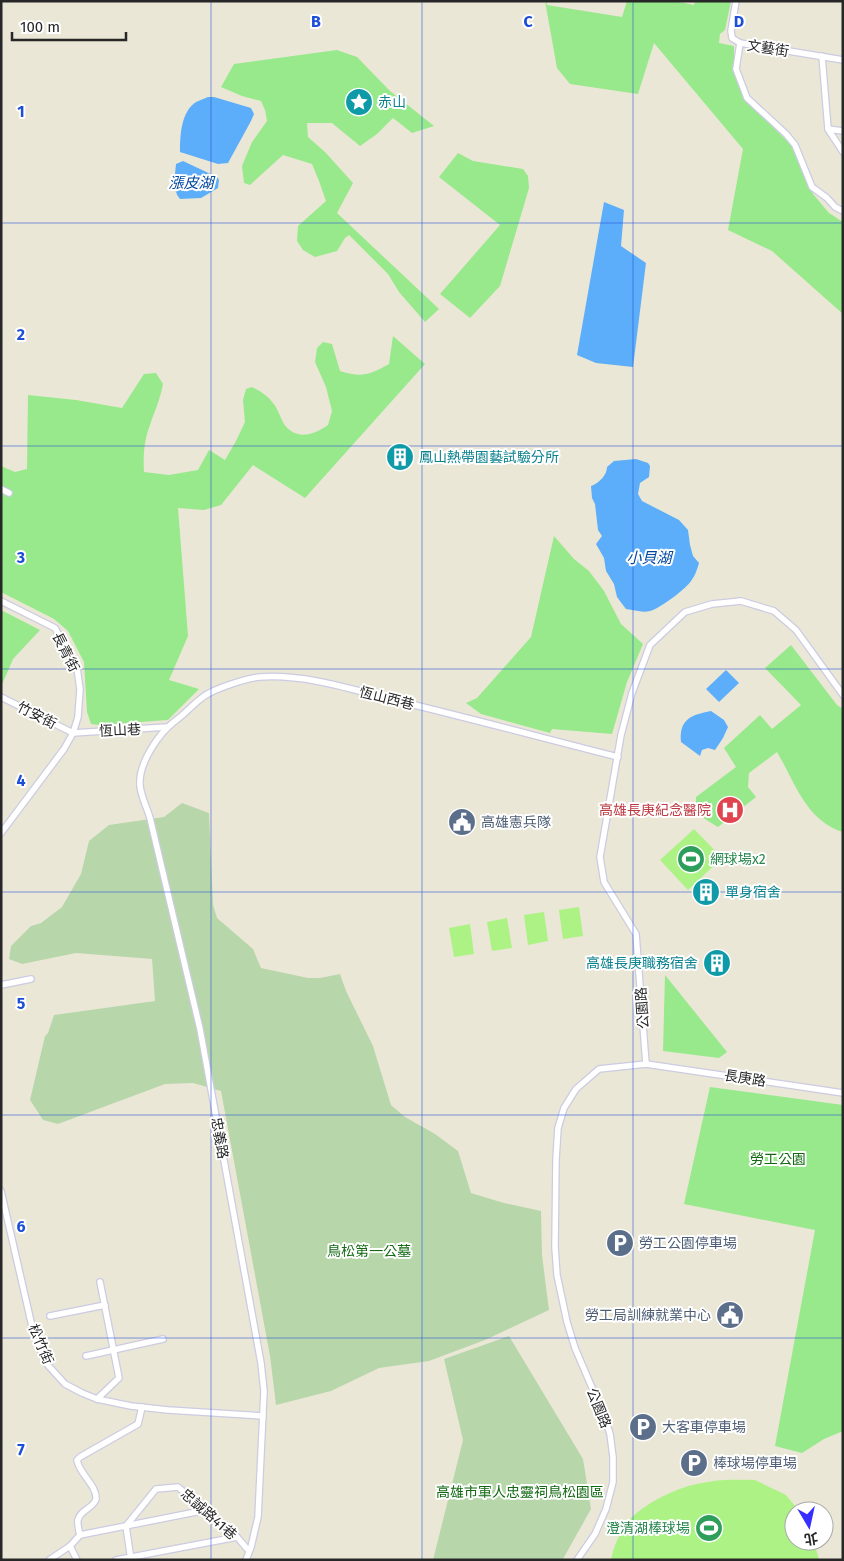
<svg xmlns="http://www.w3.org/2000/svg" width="844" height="1561" viewBox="0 0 844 1561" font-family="'Fira Sans','Noto Sans TC',sans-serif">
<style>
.green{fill:#97e98b}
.cemetery{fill:#b7d7ab}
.pitch{fill:#acf285}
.water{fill:#5caefa}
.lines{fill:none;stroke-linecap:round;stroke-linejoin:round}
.minor-casing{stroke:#cccbe2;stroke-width:8}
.minor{stroke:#fff;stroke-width:5.5}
.grid{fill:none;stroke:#1d4ed8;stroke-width:1;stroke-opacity:0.55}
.labels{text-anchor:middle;stroke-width:4;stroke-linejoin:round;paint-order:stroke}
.street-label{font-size:14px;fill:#272727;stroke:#fff}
.culture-label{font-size:14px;fill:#0d838f;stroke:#fff;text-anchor:start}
.health-label{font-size:14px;fill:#be3a42;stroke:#fff;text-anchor:end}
.service-label{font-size:14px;fill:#4e5e75;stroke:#fff;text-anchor:start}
.leisure-label{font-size:14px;fill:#27864d;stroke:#fff;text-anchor:start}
.park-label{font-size:14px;fill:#126912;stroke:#fff}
.water-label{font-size:15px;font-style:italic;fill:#0047a1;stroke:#fff}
.grid-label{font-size:16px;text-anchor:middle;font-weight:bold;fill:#1d4ed8;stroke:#fff;stroke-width:4;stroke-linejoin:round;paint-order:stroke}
</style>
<rect width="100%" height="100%" fill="#ebe7d6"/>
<g class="green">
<polygon points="545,1 546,1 547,5 622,17 627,1 674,1 694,5 695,1 731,1 725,30 720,34 719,43 734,46 734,69 744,98 791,145 813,194 829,213 843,222 843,314 772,251 728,230 743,149 654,43 638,94 570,84 557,68"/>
<polygon points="337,50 357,57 390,91 434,126 412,133 393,118 377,134 360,146 332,123 307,123 308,137 325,152 353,183 337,213 439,309 425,322 399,292 388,274 349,235 345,238 337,251 315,257 303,250 297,241 298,226 326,201 319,181 312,164 283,155 250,185 244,183 242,166 252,142 267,121 265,110 261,101 242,96 221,87 234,64"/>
<polygon points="458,153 473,161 523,169 528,176 529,188 500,286 470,318 440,294 500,225 439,177"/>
<path d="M393,336L425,364L305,498L253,465L221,505L204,510L178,508L188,636L169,680L199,689L168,720L99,725L91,724L87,712L84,662L68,631L54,619L1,592V466L15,472L27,469L28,395L76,400L122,408L144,374L156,373L163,384C160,400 155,410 150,425C144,440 143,456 144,472L169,475L198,470L209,450L225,460L236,441L245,422L243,400L246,389L252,387C260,391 267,395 273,403C278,409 280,417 284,424C296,441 314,435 328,425L332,411L326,387L315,362L317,348L323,342L332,344L340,371C362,378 369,375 389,364Z"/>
<polygon points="554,536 574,559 589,571 604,591 621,624 643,644 627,682 612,734 552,729 550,733 481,714 466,703 477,698 531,637"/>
<polygon points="1,610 40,630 13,659 1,687"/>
<path d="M791,645L837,705L843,709V832C806,821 795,782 777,752L749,773L748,787L756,797L718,827C704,818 695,816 696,797L736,767L724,748L760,715L772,729L801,705L765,668Z"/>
<polygon points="665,975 727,1052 719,1058 663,1051"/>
<polygon points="710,1087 843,1105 843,1431 824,1439 802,1453 775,1446 815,1230 684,1204"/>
</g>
<g class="cemetery">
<polygon points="182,803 209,813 213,905 217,918 253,949 261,968 308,978 320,978 340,974 346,991 373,1046 391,1105 405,1117 435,1134 458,1151 471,1193 504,1203 541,1211 542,1255 549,1310 485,1340 429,1361 379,1368 331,1391 276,1405 270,1356 221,1091 193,1083 165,1084 58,1124 43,1120 30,1100 45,1036 48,1033 54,1015 155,1001 152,959 76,953 22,964 9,959 11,946 31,926 41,923 62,907 81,874 89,841 109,825 164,817"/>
<polygon points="509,1336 583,1459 591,1509 563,1559 433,1560 463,1440 444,1359"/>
</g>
<g class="pitch">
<polygon points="694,829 722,858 688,890 660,860"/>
<polygon points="579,907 583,936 563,939 559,910"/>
<polygon points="544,912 548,941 528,945 524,915"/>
<polygon points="507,918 512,948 492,951 487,922"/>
<polygon points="470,924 474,954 454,957 449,928"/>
<path d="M755,1480L786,1495L799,1511H794V1541H814L819,1560H611C613,1547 622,1527 631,1518C650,1500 682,1485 708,1482C723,1479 739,1480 755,1480Z"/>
</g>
<g class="water">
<path d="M208,97H214L251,108L254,114L251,121L228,163L218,164L180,152C180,135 181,112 196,102C200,100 204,99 208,97Z"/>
<path d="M183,161L217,177L219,180L218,188L201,198L180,199C172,190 175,176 176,164Z"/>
<polygon points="604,202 624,210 621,246 646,263 633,367 596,363 577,355"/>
<path d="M636,459L648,463L650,466L649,477L640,483L638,494L642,501L679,520L688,530L690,545L693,556L699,563C697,570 695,576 691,581C686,589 659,609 650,611C642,613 634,610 626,609L617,597L614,584L606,571L604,558L596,544L602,536L598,530L595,504L592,498L591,486C599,483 607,475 607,467L614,461Z"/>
<polygon points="726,670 739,683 719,702 706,689"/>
<path d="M711,711L724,720L728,727L723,738L715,750L708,748L702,750L700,756L681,742C679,719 691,715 711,711Z"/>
</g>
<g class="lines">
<g class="minor-casing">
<g id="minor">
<polyline points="736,1 731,31 732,38 740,43 843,60"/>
<polyline points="740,43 736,69 747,98 786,134 795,145 812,187 827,198 835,207 843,211"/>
<polyline points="822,56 828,129 843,152"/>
<polyline points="828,129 843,131"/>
<polyline points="1,489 9,493"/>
<polyline points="1,601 55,628 77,668 80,689 78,717 73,733 64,749 1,833"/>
<polyline points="1,697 73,733"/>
<polyline points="73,733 167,727"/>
<polyline points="1,985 31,979"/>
<polyline points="646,1064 636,934 604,882 600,857 621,735 632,693 650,645 685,612 712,604 741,601 774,611 796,630 843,695"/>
<polyline points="1,1191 34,1335 46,1363 65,1384 82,1393 97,1399 131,1406 168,1410 263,1416"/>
<polyline points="50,1316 105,1305"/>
<polyline points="86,1356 163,1339"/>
<polyline points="97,1399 119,1378 100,1282"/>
<polyline points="80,1535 206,1510"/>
<polyline points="70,1546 77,1560"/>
<path d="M49,1560L70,1546L80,1535C79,1531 77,1524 78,1520C80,1510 94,1508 96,1499C97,1485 79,1474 77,1460L80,1457L138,1424L142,1407"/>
<polyline points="116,1560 237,1537"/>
<polyline points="131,1560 126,1526 156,1489 178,1487 237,1537 249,1551"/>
<path d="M246,1560L251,1547L258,1517L264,1391L261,1363L200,1029L150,818C147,808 141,796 140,786C138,764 158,734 175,721C185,714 193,704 203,697C213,689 247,678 260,677C305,674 351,689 394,700C469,718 543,738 618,757"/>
<polyline points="577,1560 595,1534 606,1509 613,1482 613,1457 610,1434 605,1418 575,1348 567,1322 557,1275 555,1247 556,1159 558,1128 564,1108 576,1089 599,1069 646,1064 843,1093"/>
</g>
</g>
<use href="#minor" class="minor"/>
</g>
<path class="grid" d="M211,1V1560M422,1V1560M633,1V1560M1,223H843M1,446H843M1,669H843M1,892H843M1,1115H843M1,1338H843"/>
<defs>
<g id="sight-disc" transform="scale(1.4375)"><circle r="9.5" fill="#0f9aa8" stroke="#fff"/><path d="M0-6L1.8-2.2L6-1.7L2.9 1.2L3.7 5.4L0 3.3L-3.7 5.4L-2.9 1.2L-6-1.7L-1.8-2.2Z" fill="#fff"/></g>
<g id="building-disc" transform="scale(1.4375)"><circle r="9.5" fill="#0f9aa8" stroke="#fff"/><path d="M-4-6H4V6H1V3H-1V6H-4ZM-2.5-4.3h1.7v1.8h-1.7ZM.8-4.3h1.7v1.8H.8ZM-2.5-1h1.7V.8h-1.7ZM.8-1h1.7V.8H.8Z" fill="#fff"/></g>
<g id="hospital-disc" transform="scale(1.4375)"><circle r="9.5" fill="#e0444e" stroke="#fff"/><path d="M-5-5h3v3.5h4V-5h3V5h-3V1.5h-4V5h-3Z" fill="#fff"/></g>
<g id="civic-disc" transform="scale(1.4375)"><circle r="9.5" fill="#5c6f8a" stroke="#fff"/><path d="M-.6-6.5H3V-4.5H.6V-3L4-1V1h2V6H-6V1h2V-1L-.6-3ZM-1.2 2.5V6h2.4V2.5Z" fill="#fff"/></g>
<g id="stadium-disc" transform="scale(1.4375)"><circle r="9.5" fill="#2e9e5b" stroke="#fff"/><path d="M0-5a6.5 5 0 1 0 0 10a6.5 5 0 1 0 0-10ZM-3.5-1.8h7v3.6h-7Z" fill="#fff"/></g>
<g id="parking-disc" transform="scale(1.4375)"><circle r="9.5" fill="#5c6f8a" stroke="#fff"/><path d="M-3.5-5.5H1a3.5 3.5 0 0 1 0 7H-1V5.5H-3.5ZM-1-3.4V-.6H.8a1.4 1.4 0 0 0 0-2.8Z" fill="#fff"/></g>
</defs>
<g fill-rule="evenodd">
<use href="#sight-disc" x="359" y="102"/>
<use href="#building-disc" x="400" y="457"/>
<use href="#hospital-disc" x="730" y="810"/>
<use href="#civic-disc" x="462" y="822"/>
<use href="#stadium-disc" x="691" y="859"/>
<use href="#building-disc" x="706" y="892"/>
<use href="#building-disc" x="717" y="963"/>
<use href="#parking-disc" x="620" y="1243"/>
<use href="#civic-disc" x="730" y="1315"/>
<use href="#parking-disc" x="643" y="1427"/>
<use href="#parking-disc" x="694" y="1463"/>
<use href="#stadium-disc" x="709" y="1528"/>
</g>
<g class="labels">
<g class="street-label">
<text transform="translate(768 48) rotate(9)" y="5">文藝街</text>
<text transform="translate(66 652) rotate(63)" y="5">長青街</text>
<text transform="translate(387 698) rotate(14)" y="5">恆山西巷</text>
<text transform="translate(37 715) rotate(27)" y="5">竹安街</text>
<text transform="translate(120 730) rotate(-3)" y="5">恆山巷</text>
<text transform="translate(642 1008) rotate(-94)" y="5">公園路</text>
<text transform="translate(745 1078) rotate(9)" y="5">長庚路</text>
<text transform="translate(220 1138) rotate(80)" y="5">忠義路</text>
<text transform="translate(41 1344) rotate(67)" y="5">松竹街</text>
<text transform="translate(599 1408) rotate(68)" y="5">公園路</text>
<text transform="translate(209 1514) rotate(41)" y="5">忠誠路41巷</text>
</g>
<g class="culture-label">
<text x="378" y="107">赤山</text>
<text x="419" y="462">鳳山熱帶園藝試驗分所</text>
<text x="725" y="897">單身宿舍</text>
<text x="698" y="968" text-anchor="end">高雄長庚職務宿舍</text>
</g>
<g class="health-label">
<text x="711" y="815">高雄長庚紀念醫院</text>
</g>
<g class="service-label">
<text x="481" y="827">高雄憲兵隊</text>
<text x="639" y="1248">勞工公園停車場</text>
<text x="711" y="1320" text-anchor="end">勞工局訓練就業中心</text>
<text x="662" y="1432">大客車停車場</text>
<text x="713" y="1468">棒球場停車場</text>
</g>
<g class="leisure-label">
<text x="710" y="864">網球場x2</text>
<text x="690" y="1533" text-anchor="end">澄清湖棒球場</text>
</g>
<g class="park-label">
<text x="778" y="1164">勞工公園</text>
<text x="369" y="1256">鳥松第一公墓</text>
<text x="520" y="1497">高雄市軍人忠靈祠鳥松園區</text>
</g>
<g class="water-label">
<text x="191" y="188">漲皮湖</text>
<text x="649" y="563">小貝湖</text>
</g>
</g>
<g class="grid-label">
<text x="316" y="27">B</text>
<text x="528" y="27">C</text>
<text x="739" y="27">D</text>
<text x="21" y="117">1</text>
<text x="21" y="340">2</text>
<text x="21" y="563">3</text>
<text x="21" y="786">4</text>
<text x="21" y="1009">5</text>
<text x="21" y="1232">6</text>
<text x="21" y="1455">7</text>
</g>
<rect width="844" height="1561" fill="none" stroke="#272727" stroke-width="5"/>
<g transform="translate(809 1526) rotate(171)"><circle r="24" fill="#ffffff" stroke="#a9a9a9"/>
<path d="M0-4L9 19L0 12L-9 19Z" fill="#362fff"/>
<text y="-8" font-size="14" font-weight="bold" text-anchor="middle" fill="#272727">北</text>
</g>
<path d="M12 32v8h114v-8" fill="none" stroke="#272727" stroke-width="2.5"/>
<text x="20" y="32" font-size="15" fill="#272727" stroke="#ffffff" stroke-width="4" paint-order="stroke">100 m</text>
</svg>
